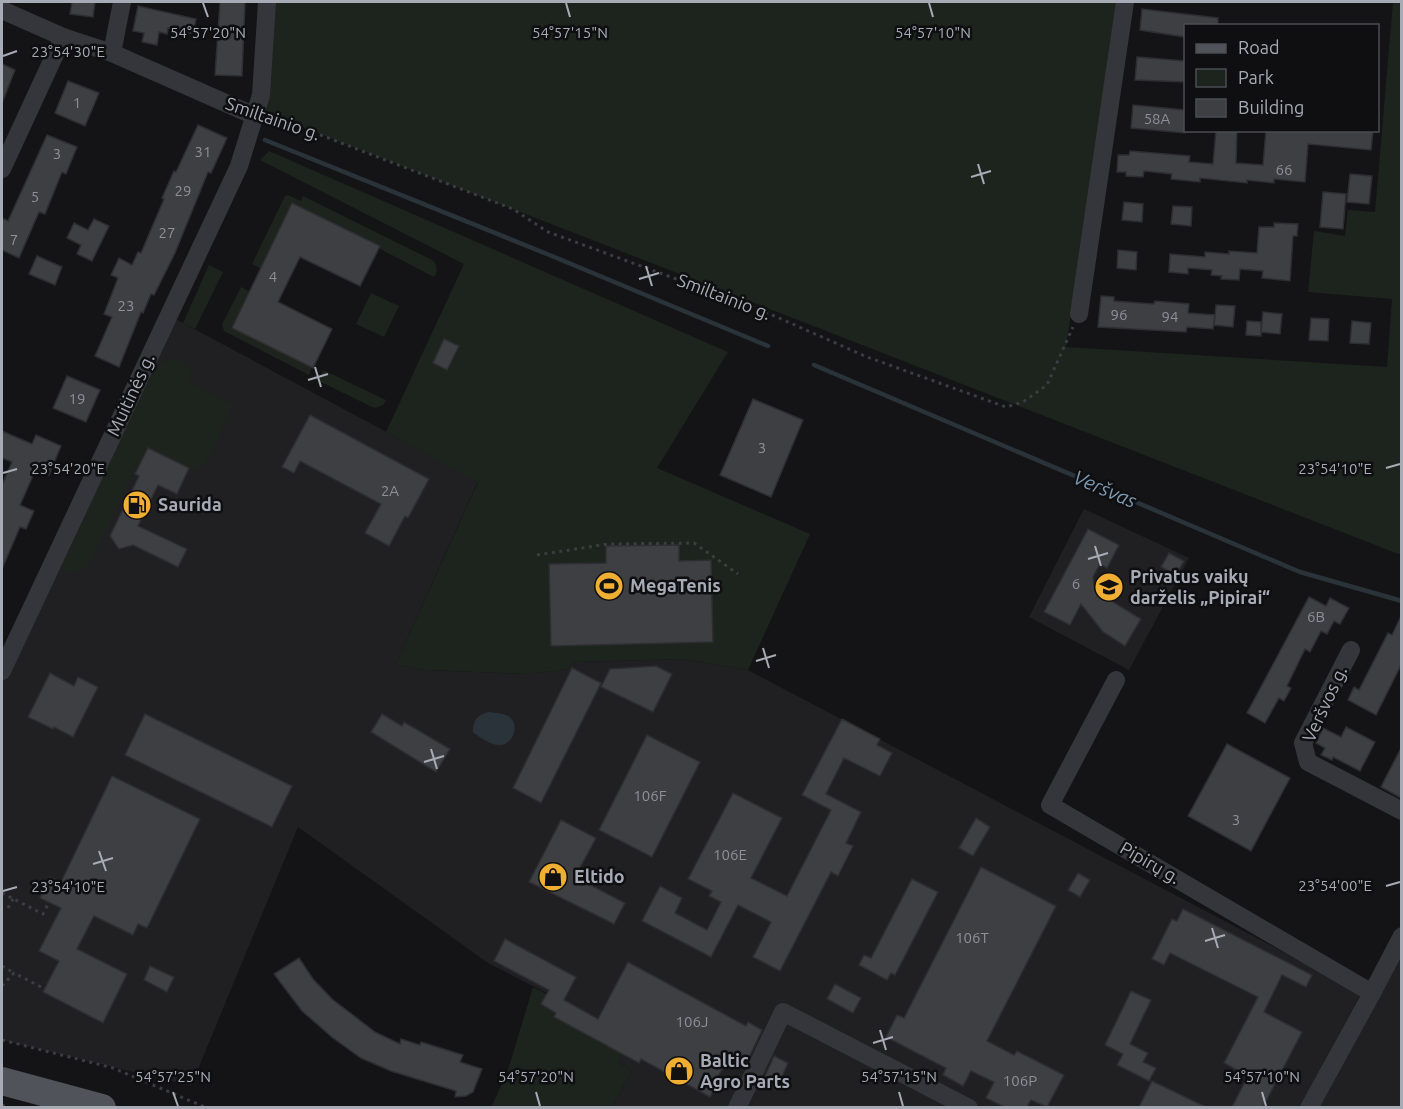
<svg xmlns="http://www.w3.org/2000/svg" width="1403" height="1109" viewBox="0 0 1403 1109" font-family="Ubuntu,sans-serif">
<style>
.built{fill:#202023}
.green{fill:#1c241d}
.water{fill:#2a3339}
.lines{fill:none;stroke-linecap:round;stroke-linejoin:round}
.stream{stroke:#2a3339;stroke-width:4.5}
.building{fill:#3e3f43;stroke:#2e2e32;stroke-width:1.5}
.path{stroke:#3b3d42;stroke-width:3;stroke-dasharray:3 4.5;stroke-linecap:butt}
.minor{stroke:#35363b;stroke-width:18}
.primary{stroke:#51535a;stroke-width:28}
.ticks{fill:none;stroke:#a6abb6;stroke-width:2}
.labels{text-anchor:middle;stroke-width:5;stroke-linejoin:round;paint-order:stroke}
.number-label{font-size:15px;fill:#8c9099}
.street-label{font-size:18px;fill:#a6abb6;stroke:#0f0f11}
.poi-label{font-size:18px;font-weight:bold;fill:#a6abb6;stroke:#0f0f11;text-anchor:start}
.water-label{font-size:20px;font-style:italic;fill:#7d99b1;stroke:#0f0f11}
.ticks-label{font-size:15px;text-anchor:middle;fill:#a6abb6;stroke:#0f0f11;stroke-width:5;stroke-linejoin:round;paint-order:stroke}
</style>
<rect width="100%" height="100%" fill="#141416"/>
<g class="built">
<polygon points="168,315 478,481 396,664 425,670 530,674 567,669 575,662 684,659 748,670 1361,993 1300,1107 612,1107 632,1071 618,1062 622,1053 562,1001 488,963 298,827 191,1086 2,1040 2,671"/>
<polygon points="1084,509 1189,558 1129,670 1029,617"/>
<polygon points="1401,936 1401,1107 1309,1108"/>
</g>
<g class="green">
<polygon points="272,2 1119,2 1066,347 1387,367 1392,299 1308,292 1314,231 1345,236 1348,210 1375,212 1393,2 1401,2 1401,555 274,116 263,115"/>
<polygon points="269,151 728,352 657,468 810,534 748,670 684,659 575,662 567,669 530,674 425,670 396,664 478,482 386,432 464,264 260,160"/>
<path d="M288,195L301,201L303,196L434,261C437,267 438,272 434,277L292,203L261,269L252,264L285,196Z"/>
<polygon points="209,265 223,272 195,329 183,323"/>
<polygon points="241,287 250,292 312,367 309,375 224,331 222,324"/>
<polygon points="371,293 399,306 384,337 356,324"/>
<path d="M174,359C183,361 191,364 192,374L188,381L232,404C227,419 209,464 196,471L148,448L135,474L133,473L88,567C78,571 68,577 60,567L134,407L157,367L166,361Z"/>
<polygon points="323,370 386,400 383,405 376,408 372,407 319,381"/>
<polygon points="533,987 562,1002 622,1054 618,1062 632,1071 612,1107 491,1108 508,1070"/>
</g>
<path class="water" d="M489,712C495,713 503,713 508,716C521,723 513,746 499,745C491,745 480,738 473,732C473,720 477,715 489,712Z"/>
<g class="lines">
<g class="stream">
<polyline points="265,140 547,254 768,346"/>
<polyline points="814,365 1300,572 1402,601"/>
</g>
</g>
<g class="building">
<polygon points="72,2 95,2 93,17 70,14"/>
<polygon points="220,2 245,2 242,76 215,75"/>
<polygon points="138,6 196,19 193,34 168,28 167,34 159,32 157,45 142,42 144,33 133,31"/>
<polygon points="1142,9 1218,18 1218,26 1185,26 1185,37 1140,30"/>
<polygon points="1137,57 1185,61 1185,82 1135,80"/>
<polygon points="2,64 15,70 2,103"/>
<polygon points="68,81 99,93 85,126 55,113"/>
<polygon points="1133,105 1185,110 1185,133 1131,128"/>
<polygon points="198,125 227,138 211,173 208,172 175,253 154,295 151,294 143,313 141,312 119,367 95,356 112,317 104,314 118,278 111,275 119,258 132,265 138,252 141,253 164,199 162,198 174,171 176,172"/>
<polygon points="1216,130 1237,130 1236,163 1263,165 1266,130 1373,130 1371,150 1308,144 1305,182 1274,179 1274,183 1247,180 1247,183 1200,178 1200,182 1171,179 1172,174 1144,171 1143,177 1126,176 1126,172 1117,172 1118,155 1129,155 1130,151 1190,156 1189,162 1213,164"/>
<polygon points="47,135 77,147 66,174 62,172 45,214 39,212 19,258 2,250 2,218 8,221"/>
<polygon points="1350,174 1372,176 1369,204 1347,202"/>
<polygon points="1323,192 1346,194 1343,229 1320,227"/>
<polygon points="1124,202 1143,204 1142,222 1122,220"/>
<polygon points="292,203 380,246 360,286 300,257 278,302 332,329 313,368 232,328"/>
<polygon points="1173,206 1192,207 1191,226 1171,224"/>
<polygon points="94,219 109,226 92,261 77,254 81,245 67,238 74,223 88,230"/>
<polygon points="1274,223 1298,224 1297,236 1293,236 1290,281 1262,278 1263,271 1240,269 1239,280 1221,279 1222,276 1211,275 1212,270 1188,268 1188,274 1169,272 1170,254 1205,257 1205,252 1229,254 1229,251 1257,253 1259,227 1274,227"/>
<polygon points="1118,250 1137,252 1136,270 1117,268"/>
<polygon points="37,256 62,267 55,285 29,274"/>
<polygon points="1101,296 1114,297 1114,301 1154,304 1155,301 1189,304 1188,313 1215,315 1213,329 1187,327 1186,332 1098,327"/>
<polygon points="1216,305 1235,306 1233,327 1214,325"/>
<polygon points="1263,312 1282,314 1280,334 1261,332"/>
<polygon points="1311,318 1329,319 1328,341 1309,340"/>
<polygon points="1247,321 1261,322 1261,336 1246,335"/>
<polygon points="1352,321 1371,323 1369,344 1350,343"/>
<polygon points="444,339 459,346 447,370 433,363"/>
<polygon points="67,376 100,390 86,422 53,408"/>
<polygon points="753,399 803,420 771,497 720,475"/>
<polygon points="310,415 429,479 408,518 405,516 389,546 365,533 381,504 300,461 294,473 282,467"/>
<polygon points="2,431 32,444 36,435 61,446 49,475 36,469 20,505 34,511 26,529 20,527 2,569 2,485 12,462 2,458"/>
<polygon points="148,448 189,468 177,494 158,485 138,526 187,549 178,567 133,545 119,549 110,536 139,476 135,474"/>
<polygon points="1088,529 1119,545 1107,568 1100,564 1093,577 1095,591 1141,619 1125,646 1103,632 1081,604 1070,625 1044,612"/>
<polygon points="679,545 679,561 711,560 713,642 551,646 549,564 606,563 606,546"/>
<polygon points="1169,553 1184,561 1176,575 1161,567"/>
<polygon points="1309,597 1326,606 1330,598 1349,608 1340,624 1334,621 1327,634 1321,631 1310,652 1305,649 1287,686 1291,688 1284,701 1279,698 1265,723 1247,713"/>
<polygon points="1401,616 1401,665 1376,715 1348,700 1354,687 1359,690 1388,633 1392,635"/>
<polygon points="656,666 672,674 653,712 601,687 610,669"/>
<polygon points="572,668 601,683 541,803 513,788"/>
<polygon points="50,673 74,686 78,677 98,687 73,737 54,727 53,729 28,717"/>
<polygon points="145,714 292,786 272,827 125,755"/>
<polygon points="382,714 402,726 404,722 450,749 436,772 371,732"/>
<polygon points="842,719 880,739 877,745 892,753 880,776 844,758 826,794 861,812 846,843 853,846 838,876 831,872 780,971 753,957 771,922 738,905 711,957 642,921 660,886 682,898 675,913 707,930 721,902 709,896 712,891 688,879 733,793 782,818 751,878 787,896 831,810 802,795"/>
<polygon points="1346,727 1375,742 1360,771 1333,757 1332,760 1321,755 1325,748 1316,743 1323,728 1341,737"/>
<polygon points="647,735 700,762 652,857 599,830"/>
<polygon points="1227,744 1290,778 1251,851 1188,816"/>
<polygon points="1401,748 1401,798 1381,787"/>
<polygon points="112,776 200,819 147,928 138,924 133,935 94,916 77,949 127,974 103,1023 43,992 59,961 39,951 61,908 40,898 50,877 61,882"/>
<polygon points="976,818 990,827 973,856 959,848"/>
<polygon points="561,820 596,838 575,877 625,903 614,924 529,882"/>
<polygon points="981,867 1056,906 987,1041 1014,1055 1017,1051 1064,1075 1047,1107 1031,1100 1027,1107 1004,1107 986,1098 994,1082 971,1071 963,1086 943,1075 946,1068 886,1037 897,1015 904,1018"/>
<polygon points="1078,873 1090,880 1080,897 1068,890"/>
<polygon points="912,879 938,892 895,975 891,973 887,980 859,965 864,955 871,958"/>
<polygon points="1183,909 1312,975 1306,987 1282,975 1264,1012 1302,1032 1263,1107 1232,1107 1248,1076 1224,1063 1258,997 1170,953 1164,965 1152,959 1172,919 1177,921"/>
<polygon points="505,939 576,977 564,1000 598,1019 628,962 746,1026 748,1022 762,1030 744,1068 728,1059 715,1082 718,1083 710,1097 641,1059 639,1063 554,1017 556,1013 541,1004 549,990 494,961"/>
<polygon points="299,958 313,979 332,999 375,1032 400,1044 401,1039 420,1045 421,1042 463,1055 460,1062 482,1069 473,1092 466,1096 455,1097 456,1091 391,1071 361,1058 333,1038 302,1011 274,974"/>
<polygon points="150,966 174,977 167,992 144,980"/>
<polygon points="835,984 861,998 853,1013 827,999"/>
<polygon points="1131,991 1151,1000 1130,1044 1148,1053 1143,1062 1156,1068 1149,1081 1117,1065 1123,1054 1105,1045"/>
<polygon points="774,1056 788,1063 776,1090 762,1083"/>
<polygon points="1152,1081 1206,1107 1139,1107"/>
</g>
<g class="lines">
<g class="path">
<polyline points="271,116 513,209 548,232 761,310 867,357 1006,407 1023,402 1047,385 1073,327"/>
<polyline points="537,555 608,544 694,543 738,574"/>
<polyline points="2,893 43,914 49,902"/>
<polyline points="8,908 13,899"/>
<polyline points="2,966 14,973"/>
<polyline points="2,986 14,973 45,989"/>
<polyline points="2,1040 113,1068 207,1108"/>
<polyline points="2,1105 9,1108"/>
</g>
<g class="minor">
<polyline points="2,10 63,37 112,53 255,116"/>
<polyline points="112,53 122,2"/>
<polyline points="2,169 63,37"/>
<polyline points="1079,314 1125,2"/>
<polyline points="1351,650 1303,743 1308,762 1402,811"/>
<polyline points="2,671 239,166 261,95 267,2"/>
<polyline points="1116,680 1050,805 1372,993"/>
<polyline points="737,1108 783,1012 969,1108"/>
<polyline points="1309,1108 1372,993 1402,936"/>
</g>
<polyline class="primary" points="2,1081 102,1108"/>
</g>
<path class="ticks" d="M203,3L208,17M566,3L570,17M929,3L933,17M3,56L17,51M978,164L984,184M971,177L991,171M646,266L652,286M639,279L659,273M315,367L321,387M308,380L328,374M1386,468L1400,464M3,473L17,469M1095,546L1101,566M1088,559L1108,553M763,648L769,668M756,661L776,655M431,749L437,769M424,762L444,756M99,851L106,871M93,864L113,858M1386,886L1400,882M3,891L17,887M1212,928L1218,948M1205,941L1225,935M880,1030L886,1050M873,1043L893,1037M173,1092L178,1106M536,1092L540,1106M899,1092L903,1106M1262,1092L1266,1106"/>
<defs>
<g id="fuel-disc" transform="scale(1.5)"><circle r="9.5" fill="#f0af32" stroke="#0f0f11"/><path d="M-5.5-6h7V0h2V4h1.3V-2.5L3-4.5l.8-.8L6-3V5H2.5V1h-1V6h-7ZM-4.2-4.7v3.2H.2V-4.7Z" fill="#111"/></g>
<g id="stadium-disc" transform="scale(1.5)"><circle r="9.5" fill="#f0af32" stroke="#0f0f11"/><path d="M0-5a6.5 5 0 1 0 0 10a6.5 5 0 1 0 0-10ZM-3.5-1.8h7v3.6h-7Z" fill="#111"/></g>
<g id="school-disc" transform="scale(1.5)"><circle r="9.5" fill="#f0af32" stroke="#0f0f11"/><path d="M0-5L7-2L0 1L-7-2ZM-4 1L0 2.5L4 1V4Q0 6-4 4Z" fill="#111"/></g>
<g id="shop-disc" transform="scale(1.5)"><circle r="9.5" fill="#f0af32" stroke="#0f0f11"/><path d="M-5-2.5h2.3a2.7 3.5 0 0 1 5.4 0H5L5.5 6h-11ZM-1.5-2.5h3a1.5 2.3 0 0 0-3 0Z" fill="#111"/></g>
</defs>
<g fill-rule="evenodd">
<use href="#fuel-disc" x="137" y="505"/>
<use href="#stadium-disc" x="609" y="586"/>
<use href="#school-disc" x="1109" y="587"/>
<use href="#shop-disc" x="553" y="877"/>
<use href="#shop-disc" x="679" y="1071"/>
</g>
<g class="labels">
<g class="number-label">
<text x="77" y="108">1</text>
<text x="1157" y="124">58A</text>
<text x="203" y="157">31</text>
<text x="57" y="159">3</text>
<text x="1284" y="175">66</text>
<text x="183" y="196">29</text>
<text x="35" y="202">5</text>
<text x="167" y="238">27</text>
<text x="14" y="245">7</text>
<text x="273" y="282">4</text>
<text x="126" y="311">23</text>
<text x="1119" y="320">96</text>
<text x="1170" y="322">94</text>
<text x="77" y="404">19</text>
<text x="762" y="453">3</text>
<text x="390" y="496">2A</text>
<text x="1076" y="589">6</text>
<text x="1316" y="622">6B</text>
<text x="650" y="801">106F</text>
<text x="1236" y="825">3</text>
<text x="730" y="860">106E</text>
<text x="972" y="943">106T</text>
<text x="692" y="1027">106J</text>
<text x="1020" y="1086">106P</text>
</g>
<g class="street-label">
<text transform="translate(273 119) rotate(19)" y="6">Smiltainio g.</text>
<text transform="translate(724 297) rotate(21)" y="6">Smiltainio g.</text>
<text transform="translate(131 395) rotate(-65)" y="6">Muitinės g.</text>
<text transform="translate(1325 704) rotate(-65)" y="6">Veršvos g.</text>
<text transform="translate(1150 863) rotate(30)" y="6">Pipirų g.</text>
</g>
<g class="poi-label">
<text x="158" y="511">Saurida</text>
<text x="1130" y="583">Privatus vaikų<tspan x="1130" dy="21">darželis „Pipirai“</tspan></text>
<text x="630" y="592">MegaTenis</text>
<text x="574" y="883">Eltido</text>
<text x="700" y="1067">Baltic<tspan x="700" dy="21">Agro Parts</tspan></text>
</g>
<g class="water-label">
<text transform="translate(1105 489) rotate(23)" y="7">Veršvas</text>
</g>
</g>
<g class="ticks-label">
<text x="208" y="38">54°57'20"N</text>
<text x="570" y="38">54°57'15"N</text>
<text x="933" y="38">54°57'10"N</text>
<text x="68" y="57">23°54'30"E</text>
<text x="1335" y="474">23°54'10"E</text>
<text x="68" y="474">23°54'20"E</text>
<text x="1335" y="891">23°54'00"E</text>
<text x="68" y="892">23°54'10"E</text>
<text x="173" y="1082">54°57'25"N</text>
<text x="536" y="1082">54°57'20"N</text>
<text x="899" y="1082">54°57'15"N</text>
<text x="1262" y="1082">54°57'10"N</text>
</g>
<rect width="1403" height="1109" fill="none" stroke="#a6abb6" stroke-width="6"/>
<rect x="1184" y="24" width="195" height="108" fill="#0f0f11" stroke="#4b4d53" stroke-width="1.5"/>
<rect x="1196" y="44" width="30" height="9" fill="#51535a" stroke="#4b4d53" stroke-width="1.5"/>
<text x="1238" y="54" font-size="18" fill="#a6abb6">Road</text>
<rect x="1196" y="69" width="30" height="18" fill="#1c241d" stroke="#4b4d53" stroke-width="1.5"/>
<text x="1238" y="84" font-size="18" fill="#a6abb6">Park</text>
<rect x="1196" y="99" width="30" height="18" fill="#3e3f43" stroke="#4b4d53" stroke-width="1.5"/>
<text x="1238" y="114" font-size="18" fill="#a6abb6">Building</text>
</svg>
